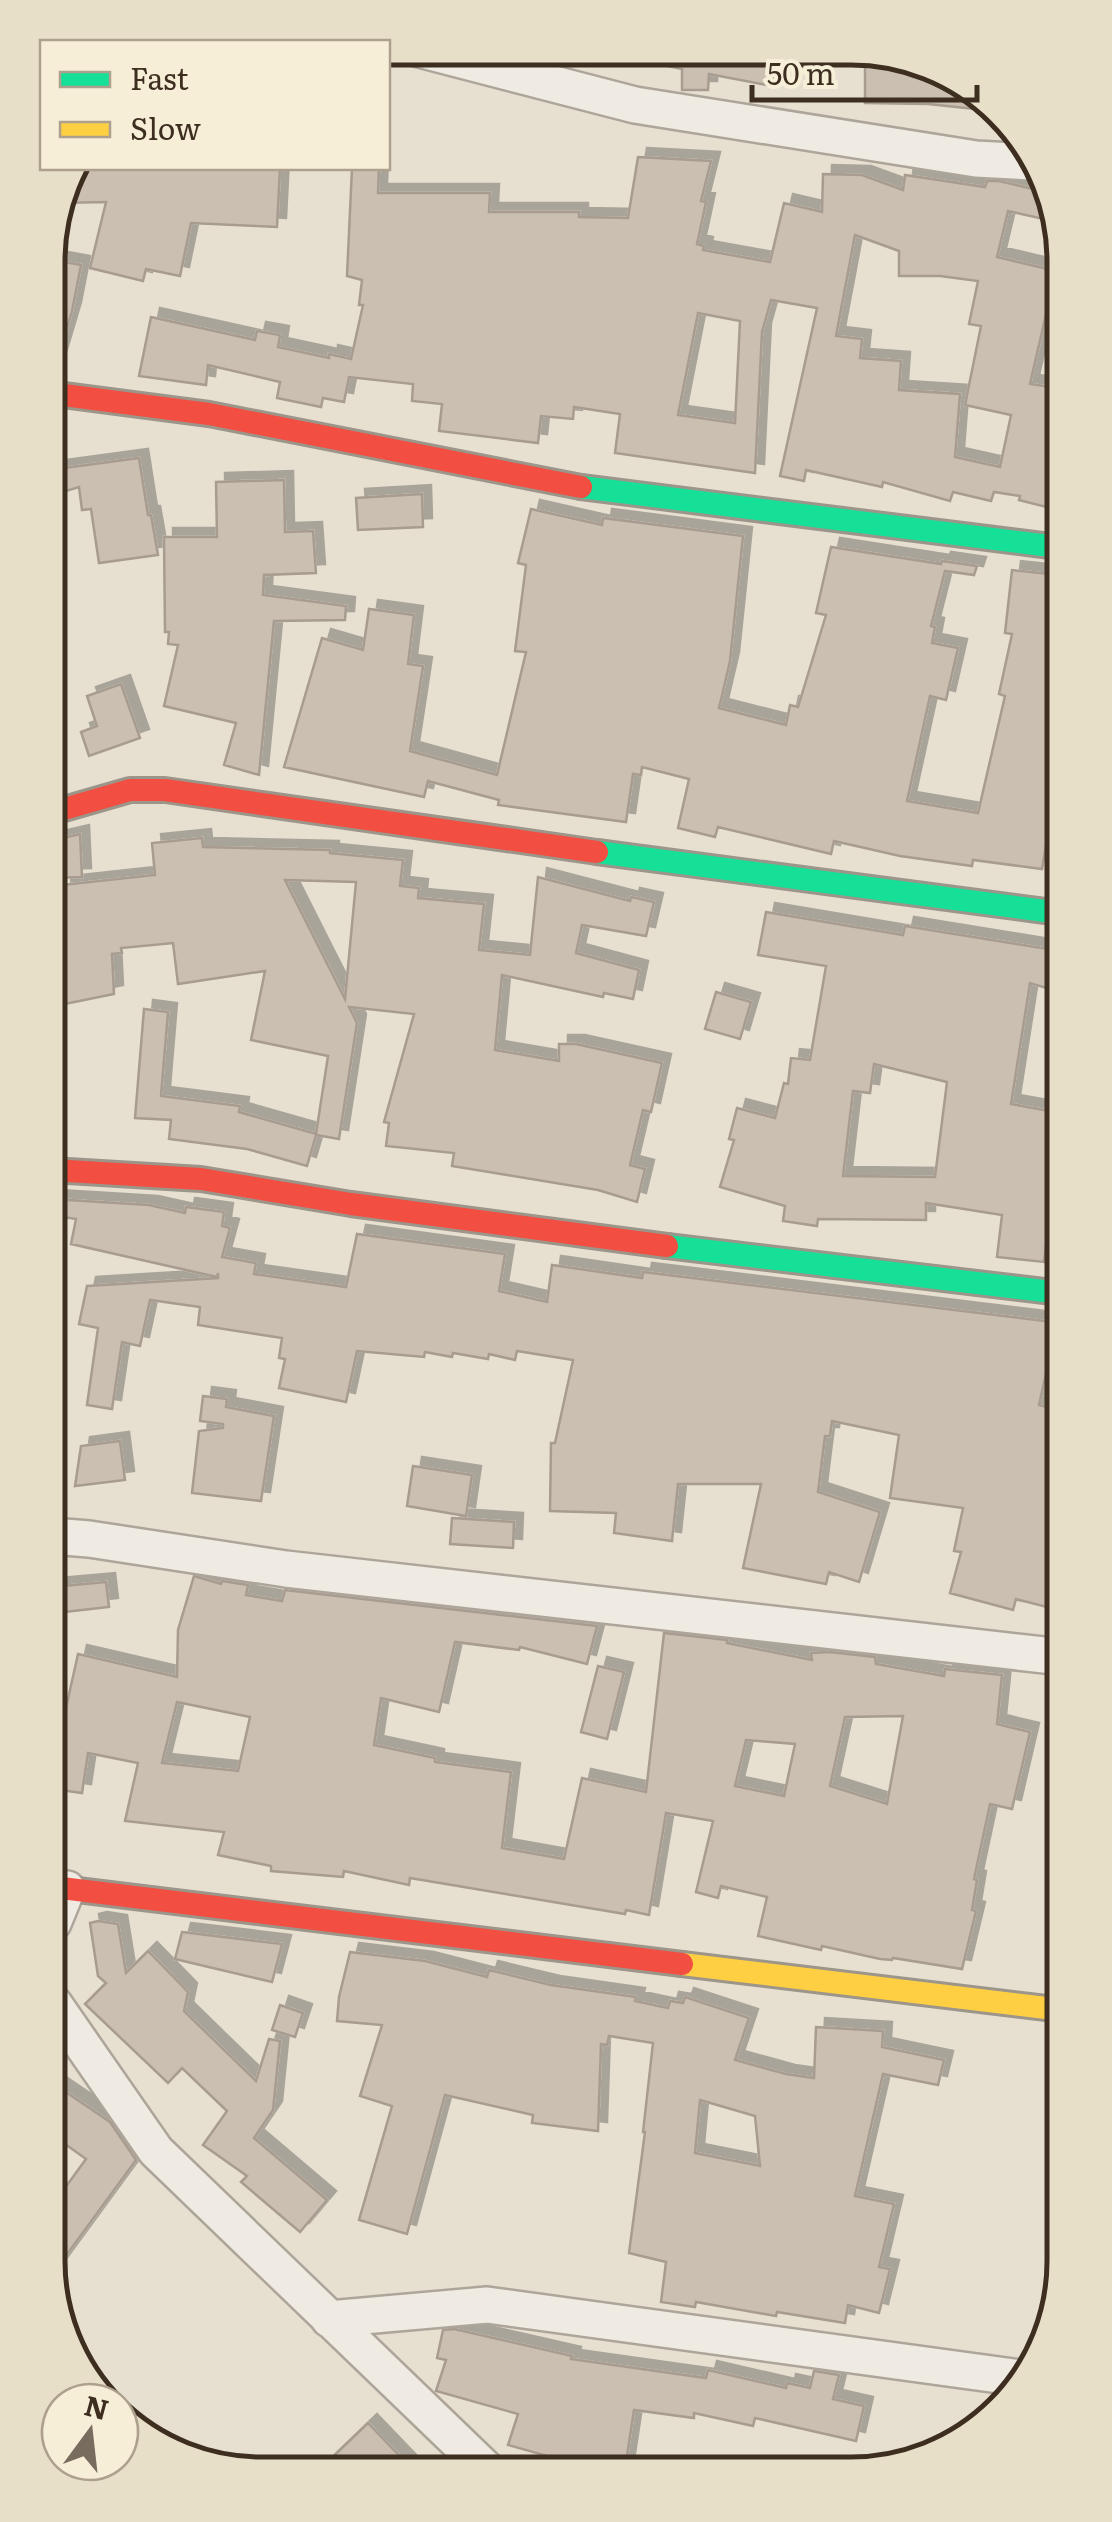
<svg xmlns="http://www.w3.org/2000/svg" width="1112" height="2522" viewBox="0 0 1112 2522" font-family="Literata,serif">
<style>
.building{fill:#cbbfb2;stroke:#a89c90;stroke-width:2.5;fill-rule:evenodd;filter:url(#shadow)}
.lines{fill:none;stroke-linecap:round;stroke-linejoin:round}
.street-casing{stroke:#ada599;stroke-width:40}
.fast-casing{stroke:#9c958a;stroke-width:28}
.slow-casing{stroke:#9c958a;stroke-width:28}
.jam-casing{stroke:#9c958a;stroke-width:28}
.street{stroke:#efebe3;stroke-width:35}
.fast{stroke:#16e098;stroke-width:22}
.slow{stroke:#ffcf43;stroke-width:22}
.jam{stroke:#f24e42;stroke-width:22}
.rim{fill:none;stroke:#3d2e20;stroke-width:5}
</style>
<defs>
<filter id="shadow"><feDropShadow dx="9" dy="-9" stdDeviation="0" flood-color="#0004"/></filter>
</defs>
<rect width="100%" height="100%" fill="#e7e0d1"/>
<g class="building">
<polygon points="650,50 752,51 779,51 772,86 709,74 708,90 682,90 682,69 648,62"/>
<polygon points="908,60 920,66 921,79 950,82 1003,112 928,104 865,103 865,61"/>
<path d="M638,157L711,161L701,201L706,202L697,244L704,246L703,250L770,262L784,203L822,212L823,174L862,175L903,190L905,175L985,187L987,181H999L1050,193L1057,207V222L1008,211L997,257L1056,271L1030,384L1058,388V510L1019,500L1020,496L994,492L991,501L953,492L950,501L883,482L882,487L806,470L804,481L780,476L817,308L771,300L762,332L755,473L615,453L620,414L574,407L573,419L541,416L538,443L439,431L442,404L412,401L413,384L349,377L344,402L323,398L321,407L277,398L280,382L208,365L206,385L139,376L151,317L255,340L257,331L280,335L278,347L329,358V354L351,359L363,305H359L362,280L347,276L352,168H379L378,193H490L489,212H579V217L628,218ZM855,235L899,251V276H940L978,281L969,324L981,326L965,405L1011,415L1000,467L955,457L960,394L899,390L901,361L860,358L862,339L836,336ZM698,313L740,321L735,423L678,415Z"/>
<polygon points="70,168 280,168 277,227 191,223 180,276 146,269 143,281 90,268 106,202 60,203"/>
<polygon points="48,259 81,265 72,311 56,365 48,365"/>
<polygon points="139,458 148,515 151,515 158,555 99,563 91,509 82,510 79,487 49,496 49,470"/>
<polygon points="284,480 285,532 313,531 316,573 264,575 263,595 346,606 345,620 274,621 259,775 224,765 236,723 164,706 178,645 168,644 169,632 165,632 164,537 217,537 216,482"/>
<polygon points="422,494 423,527 358,530 356,498"/>
<polygon points="531,509 602,525 603,518 743,536 730,661 719,708 786,725 790,705 798,707 826,615 816,613 831,547 941,564 942,561 977,566 974,575 945,571 931,626 935,627 932,643 958,648 946,700 930,696 907,801 978,813 1005,696 999,694 1012,634 1005,633 1012,570 1059,575 1059,702 1049,749 1059,751 1059,799 1051,835 1048,834 1042,869 973,860 972,866 900,856 834,841 831,854 718,827 715,837 678,828 689,779 642,767 641,775 633,774 626,822 498,805 499,800 428,781 424,797 284,767 322,638 363,650 369,609 414,615 408,664 423,666 410,751 497,775 526,652 515,651 526,565 518,563"/>
<polygon points="121,684 140,738 89,756 81,732 97,726 87,696"/>
<polygon points="80,834 82,877 50,878 50,841"/>
<path d="M202,838L203,847L330,850V853L403,860L400,886L419,888L418,898L484,904L479,950L530,955L538,877L630,901L631,897L654,902L646,936L582,925L576,953L639,970L633,999L604,993L603,997L502,975L495,1050L559,1061V1044H576L662,1063L651,1112L643,1110L630,1165L645,1169L637,1202L598,1190L452,1166L454,1153L386,1146L389,1123L384,1122L414,1014L349,1007L357,1023L339,1139L316,1135L307,1166L247,1149L169,1139L171,1120L135,1118L144,1009L168,1012L161,1096L240,1106L239,1112L316,1134L328,1056L251,1040L265,971L178,984L173,943L121,948L122,953L112,954L114,994L50,1007V978L58,976L53,947L65,944L62,885L155,875L152,843ZM285,880L356,882L345,999Z"/>
<path d="M766,912L903,935L905,926L1060,951V992L1030,983L1011,1104L1060,1113L1061,1213L1050,1211L1044,1262L997,1257L1002,1215L926,1203V1220L818,1219L817,1226L783,1221L785,1206L720,1187L734,1140L729,1139L737,1108L775,1118L784,1083L788,1084L791,1058L810,1060L826,966L758,955ZM874,1064L947,1082L935,1177L843,1176L853,1091L870,1093Z"/>
<polygon points="716,992 751,1002 740,1039 705,1029"/>
<polygon points="51,1199 149,1205 185,1213 186,1207 224,1212 222,1226 230,1228 222,1257 256,1263 254,1274 346,1287 357,1234 505,1254 499,1291 547,1302 552,1265 642,1278 643,1272 1061,1323 1061,1346 1052,1346 1039,1405 1061,1410 1062,1611 1016,1599 1013,1610 950,1593 961,1552 954,1551 963,1508 890,1498 899,1435 832,1421 830,1436 825,1436 818,1492 880,1512 859,1582 829,1572 826,1584 743,1568 761,1484 678,1484 672,1541 614,1533 616,1513 550,1511 551,1443 555,1443 573,1360 517,1351 515,1360 489,1354 488,1359 453,1353 452,1357 425,1352 424,1357 357,1351 346,1402 279,1388 285,1359 279,1358 282,1338 198,1325 200,1307 150,1300 140,1346 122,1342 112,1409 87,1405 98,1328 79,1324 87,1286 218,1278 218,1273 217,1277 71,1244 76,1219 51,1215"/>
<polygon points="203,1396 227,1399 226,1407 274,1416 261,1501 192,1493 199,1431 223,1428 223,1424 200,1421"/>
<polygon points="120,1441 125,1480 75,1486 81,1446"/>
<polygon points="413,1466 472,1475 466,1516 407,1506"/>
<polygon points="452,1518 514,1522 513,1548 450,1544"/>
<path d="M194,1576L221,1584L222,1581L248,1585L246,1595L282,1601L285,1590L597,1626L587,1664L520,1647L519,1650L455,1642L439,1712L381,1698L374,1745L435,1758V1762L511,1772L502,1848L564,1859L582,1778L646,1792L664,1633L727,1640V1643L812,1660L811,1653L829,1652L875,1657L876,1664L944,1676L945,1669L1002,1675L997,1724L1030,1732L1012,1809L990,1804L974,1879L977,1880L972,1910L976,1911L962,1969L893,1958L892,1960L880,1959L822,1946L821,1950L758,1936L767,1897L721,1886L718,1898L696,1892L713,1821L666,1813L649,1915L626,1910L625,1914L410,1878L409,1885L344,1871L343,1877L271,1871V1866L218,1855L224,1832L125,1821L138,1763L88,1753L82,1793L53,1789V1733L60,1735L78,1654L177,1677L178,1630ZM177,1702L250,1717L238,1771L162,1763ZM903,1716L887,1804L830,1786L845,1717ZM746,1740L795,1744L784,1796L735,1786Z"/>
<polygon points="106,1582 109,1607 55,1613 52,1587"/>
<polygon points="598,1666 624,1672 607,1739 581,1732"/>
<polygon points="98,1921 118,1924 126,1973 148,1951 188,1992 184,2011 256,2081 269,2039 280,2041 273,2110 254,2138 327,2200 300,2232 241,2182 247,2176 203,2145 227,2111 182,2068 168,2083 85,2004 106,1983 98,1976 90,1923"/>
<polygon points="182,1932 282,1944 272,1982 175,1959"/>
<path d="M350,1952L425,1961L487,1977L489,1970L551,1985L636,1997L635,2001L668,2008L670,2001L683,2003L685,1997L749,2018L735,2060L786,2074L814,2078L816,2027L883,2031L882,2047L944,2060L938,2085L883,2074L855,2196L894,2204L879,2267L890,2269L879,2313L848,2305L845,2323L777,2312L776,2316L696,2302L695,2307L661,2302L666,2262L629,2253L645,2132H643L653,2043L609,2036L607,2045L601,2044L598,2131L532,2123L533,2115L445,2095L407,2234L359,2220L392,2106L360,2096L382,2025L337,2021L339,1997ZM700,2100L755,2116L760,2166L695,2153Z"/>
<polygon points="280,2005 303,2013 295,2037 272,2030"/>
<polygon points="54,2084 110,2122 136,2160 54,2272 54,2203 86,2159 54,2136"/>
<polygon points="454,2329 572,2356 571,2359 706,2378 708,2370 786,2388 787,2383 810,2388 814,2371 839,2375 833,2399 864,2406 856,2441 755,2418 753,2426 694,2413 694,2418 634,2410 625,2469 546,2469 551,2457 508,2445 518,2414 436,2391 446,2360 437,2358 443,2330"/>
<polygon points="368,2423 413,2470 319,2470"/>
</g>
<g class="lines">
<g class="street-casing">
<g id="street">
<polyline points="419,49 635,105 976,159 1032,162"/>
<polyline points="52,1536 89,1539 286,1569 1062,1657"/>
<polyline points="53,1923 67,1889"/>
<polyline points="54,2004 156,2151 486,2469"/>
<polyline points="329,2319 487,2305 1021,2378"/>
</g>
</g>
<g class="fast-casing">
<g id="fast">
<polyline points="581,487 1058,547"/>
<polyline points="597,852 1060,913"/>
<polyline points="667,1246 1061,1293"/>
</g>
</g>
<g class="slow-casing">
<polyline id="slow" points="682,1964 1063,2010"/>
</g>
<g class="jam-casing">
<g id="jam">
<polyline points="48,393 209,414 581,487"/>
<polyline points="50,813 130,790 165,790 597,852"/>
<polyline points="51,1170 201,1179 351,1204 667,1246"/>
<polyline points="53,1887 682,1964"/>
</g>
</g>
<use href="#street" class="street"/>
<use href="#fast" class="fast"/>
<use href="#slow" class="slow"/>
<use href="#jam" class="jam"/>
</g>
<path d="M0 0H1112V2522H0ZM261 65H851A196 196 0 0 1 1047 261V2261A196 196 0 0 1 851 2457H261A196 196 0 0 1 65 2261V261A196 196 0 0 1 261 65Z" fill="#e8dfc9" fill-rule="evenodd"/>
<path class="rim" d="M261 65H851A196 196 0 0 1 1047 261V2261A196 196 0 0 1 851 2457H261A196 196 0 0 1 65 2261V261A196 196 0 0 1 261 65Z"/>
<rect x="40" y="40" width="350" height="130" fill="#f7eed8" stroke="#ada18e" stroke-width="2.5"/>
<rect x="60" y="72" width="50" height="15" fill="#16e098" stroke="#ada18e" stroke-width="2.5"/>
<text x="130" y="90" font-size="30" fill="#3d2e20">Fast</text>
<rect x="60" y="122" width="50" height="15" fill="#ffcf43" stroke="#ada18e" stroke-width="2.5"/>
<text x="130" y="140" font-size="30" fill="#3d2e20">Slow</text>
<g transform="translate(90 2432) rotate(15)"><circle r="48" fill="#f7eed8" stroke="#ada18e" stroke-width="2.5"/>
<path d="M0-8L18 38L0 25L-18 38Z" fill="#786c5e"/>
<text y="-15" font-size="28" font-weight="bold" text-anchor="middle" fill="#3d2e20">N</text>
</g>
<path d="M752 85v15h225v-15" fill="none" stroke="#3d2e20" stroke-width="5"/>
<text x="767" y="85" font-size="30" fill="#3d2e20" stroke="#f7eed8" stroke-width="8" paint-order="stroke">50 m</text>
</svg>
